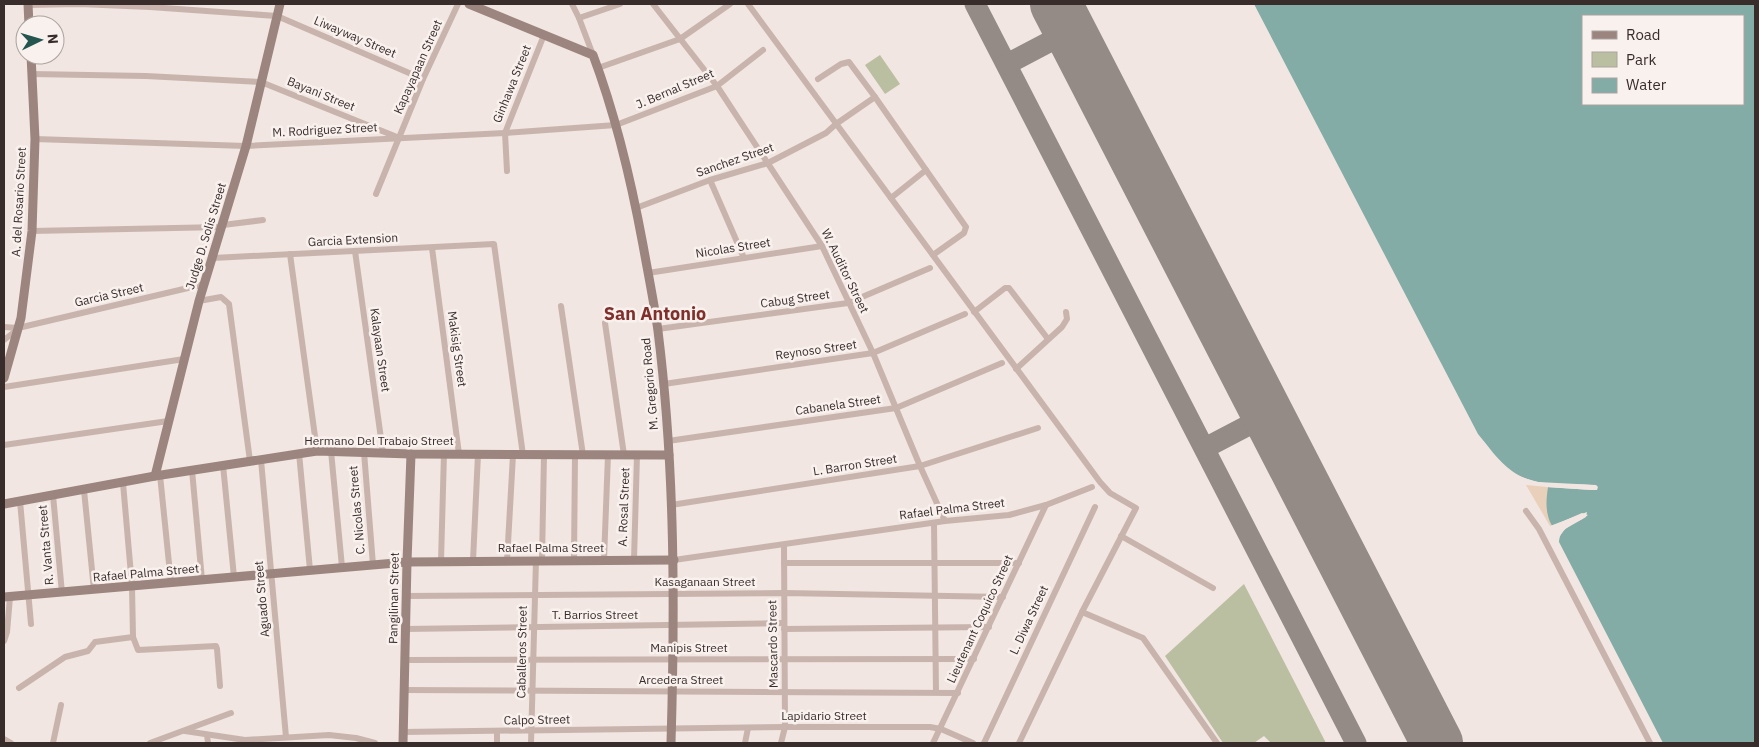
<svg xmlns="http://www.w3.org/2000/svg" width="1759" height="747" viewBox="0 0 1759 747" font-family="'IBM Plex Sans',sans-serif">
<style>
.green{fill:#bbbfa2}
.sand{fill:#e9d0bb}
.water{fill:#82aca5;fill-rule:evenodd}
.pier{fill:#f1e6e1}
.lines{fill:none;stroke-linecap:round;stroke-linejoin:round}
.taxiway{stroke:#948a86;stroke-width:21}
.runway{stroke:#948a86;stroke-width:52}
.street{stroke:#c8b4ad;stroke-width:6}
.secondary{stroke:#9c847f;stroke-width:9}
.labels{text-anchor:middle;stroke-width:5;stroke-linejoin:round;paint-order:stroke}
.street-label{font-size:12px;fill:#382d2b;stroke:#f9f1ed}
.district-label{font-size:18px;font-weight:bold;fill:#7f2f2c;stroke:#f9f1ed}
</style>
<rect width="100%" height="100%" fill="#f1e6e1"/>
<g class="green">
<polygon points="880,55 900,84 885,94 865,65"/>
<polygon points="1244,584 1326,743 1271,743 1264,736 1254,743 1223,743 1165,656"/>
</g>
<polygon class="sand" points="1526,485 1548,487 1547,511 1552,526 1550,526"/>
<path class="water" d="M1254,4H1755V743H1663L1559,542C1560,526 1577,524 1588,515L1582,513L1552,526C1545,513 1546,501 1548,487L1592,490H1597L1596,485C1569,484 1535,488 1512,471C1498,461 1489,447 1478,434ZM1583,16H1743V104H1583Z"/>
<g class="pier">
<polygon points="1521,477 1538,482 1596,485 1598,487 1597,490 1592,490 1545,487 1546,486 1523,481"/>
<polygon points="1587,512 1586,517 1565,529 1559,537 1559,542 1557,536 1563,527 1585,515 1553,528 1550,526"/>
</g>
<g class="lines">
<g class="taxiway">
<polyline points="975,4 1356,743"/>
<polyline points="1007,64 1070,31"/>
<polyline points="1205,448 1268,415"/>
</g>
<polyline class="runway" points="1056,4 1437,743"/>
<g class="street">
<polyline points="572,4 579,18 593,55"/>
<polyline points="653,4 717,86 822,246 873,353 920,466 945,521"/>
<polyline points="748,4 1100,482 1110,493 1136,508 1082,612 1019,743"/>
<polyline points="28,5 79,4 150,7 277,16 423,79"/>
<polyline points="579,18 620,4"/>
<polyline points="598,68 680,39 730,4"/>
<polyline points="31,74 146,76 261,82 397,137"/>
<polyline points="818,79 841,64 849,62 875,97"/>
<polyline points="35,139 246,146 505,133 616,125 717,86 763,50"/>
<polyline points="507,171 505,133 544,35"/>
<polyline points="710,180 744,258"/>
<polyline points="376,194 423,79 458,4"/>
<polyline points="891,198 926,170 966,227 964,233 933,255"/>
<polyline points="636,208 710,180 768,163 826,133 836,124 875,97 926,170"/>
<polyline points="223,225 263,220"/>
<polyline points="32,231 222,227"/>
<polyline points="432,248 459,454"/>
<polyline points="355,251 383,453"/>
<polyline points="290,254 317,451"/>
<polyline points="213,258 494,244 523,455"/>
<polyline points="648,273 822,246"/>
<polyline points="199,301 221,297 229,304 250,461"/>
<polyline points="561,306 583,455"/>
<polyline points="974,312 1005,288 1009,288 1048,339"/>
<polyline points="605,323 624,455"/>
<polyline points="4,327 18,328 205,284"/>
<polyline points="658,329 848,303 930,268"/>
<polyline points="4,340 18,329"/>
<polyline points="1016,369 1062,327 1067,319 1066,312"/>
<polyline points="664,384 873,353 965,314"/>
<polyline points="4,387 184,359"/>
<polyline points="668,441 896,408 1002,363"/>
<polyline points="4,445 168,421"/>
<polyline points="331,451 342,567"/>
<polyline points="364,452 373,565"/>
<polyline points="299,453 310,570"/>
<polyline points="261,460 286,737"/>
<polyline points="223,465 234,577"/>
<polyline points="192,470 202,580"/>
<polyline points="160,475 171,583"/>
<polyline points="84,490 94,590"/>
<polyline points="53,495 62,593"/>
<polyline points="20,501 31,624"/>
<polyline points="671,505 920,466 1038,428"/>
<polyline points="1526,511 1539,529 1650,743"/>
<polyline points="934,523 936,692"/>
<polyline points="1121,536 1213,588"/>
<polyline points="542,560 544,455"/>
<polyline points="574,560 575,455"/>
<polyline points="604,560 608,455"/>
<polyline points="634,560 637,455"/>
<polyline points="674,560 945,521 1009,515 1046,505 1092,487"/>
<polyline points="441,561 444,454"/>
<polyline points="473,561 478,454"/>
<polyline points="507,561 513,455"/>
<polyline points="784,563 1019,563"/>
<polyline points="406,596 784,593 1003,597"/>
<polyline points="1082,612 1143,638 1217,743"/>
<path d="M405,629C532,626 658,626 784,623"/>
<polyline points="784,629 989,627"/>
<polyline points="133,637 138,650 216,646 217,649 220,686"/>
<polyline points="4,641 7,632 10,597"/>
<polyline points="405,660 974,659"/>
<polyline points="19,688 65,657 88,651 95,642 133,637 132,586 123,483"/>
<polyline points="404,690 958,693"/>
<polyline points="185,731 245,740 329,735 356,738 375,743"/>
<polyline points="403,732 785,727 930,727 941,729 973,743"/>
<polyline points="207,735 208,743"/>
<polyline points="4,739 11,743"/>
<polyline points="53,743 61,705"/>
<polyline points="150,743 231,713"/>
<polyline points="497,743 497,731"/>
<polyline points="531,743 536,560"/>
<polyline points="745,743 748,728"/>
<polyline points="781,743 785,727 784,545"/>
<polyline points="933,743 1046,505"/>
<polyline points="984,743 1095,507"/>
</g>
<g class="secondary">
<polyline points="28,4 29,25"/>
<path d="M469,4L593,55C616,116 631,180 643,245C648,273 654,302 658,331C675,468 675,606 671,743"/>
<polyline points="4,378 21,318 32,231 35,139 31,55"/>
<polyline points="155,476 199,301 246,146 280,4"/>
<polyline points="4,504 155,476 317,451 411,454 669,455"/>
<polyline points="4,597 407,562 674,560"/>
<polyline points="403,743 407,562 411,454"/>
</g>
</g>
<g class="labels">
<g class="street-label">
<text transform="translate(355 37) rotate(23)" y="4">Liwayway Street</text>
<text transform="translate(418 67) rotate(-66)" y="4">Kapayapaan Street</text>
<text transform="translate(512 84) rotate(-68)" y="4">Ginhawa Street</text>
<text transform="translate(675 89) rotate(-23)" y="4">J. Bernal Street</text>
<text transform="translate(321 94) rotate(22)" y="4">Bayani Street</text>
<text transform="translate(325 130) rotate(-3)" y="4">M. Rodriguez Street</text>
<text transform="translate(735 160) rotate(-19)" y="4">Sanchez Street</text>
<text transform="translate(19 202) rotate(-87)" y="4">A. del Rosario Street</text>
<text transform="translate(206 236) rotate(-73)" y="4">Judge D. Solis Street</text>
<text transform="translate(353 240) rotate(-3)" y="4">Garcia Extension</text>
<text transform="translate(733 248) rotate(-9)" y="4">Nicolas Street</text>
<text transform="translate(845 271) rotate(64)" y="4">W. Auditor Street</text>
<text transform="translate(109 295) rotate(-13)" y="4">Garcia Street</text>
<text transform="translate(795 299) rotate(-8)" y="4">Cabug Street</text>
<text transform="translate(457 349) rotate(82)" y="4">Makisig Street</text>
<text transform="translate(380 350) rotate(82)" y="4">Kalayaan Street</text>
<text transform="translate(816 350) rotate(-8)" y="4">Reynoso Street</text>
<text transform="translate(650 384) rotate(-95)" y="4">M. Gregorio Road</text>
<text transform="translate(838 405) rotate(-8)" y="4">Cabanela Street</text>
<text x="379" y="445">Hermano Del Trabajo Street</text>
<text transform="translate(855 465) rotate(-9)" y="4">L. Barron Street</text>
<text transform="translate(624 507) rotate(-88)" y="4">A. Rosal Street</text>
<text transform="translate(952 509) rotate(-7)" y="4">Rafael Palma Street</text>
<text transform="translate(357 510) rotate(-95)" y="4">C. Nicolas Street</text>
<text transform="translate(46 545) rotate(-95)" y="4">R. Vanta Street</text>
<text x="551" y="552">Rafael Palma Street</text>
<text transform="translate(146 573) rotate(-5)" y="4">Rafael Palma Street</text>
<text x="705" y="586">Kasaganaan Street</text>
<text transform="translate(394 598) rotate(-89)" y="4">Pangilinan Street</text>
<text transform="translate(262 599) rotate(-95)" y="4">Aguado Street</text>
<text x="595" y="619">T. Barrios Street</text>
<text transform="translate(980 619) rotate(-65)" y="4">Lieutenant Coquico Street</text>
<text transform="translate(1029 620) rotate(-65)" y="4">L. Diwa Street</text>
<text transform="translate(773 644) rotate(-91)" y="4">Mascardo Street</text>
<text x="689" y="652">Manipis Street</text>
<text transform="translate(522 652) rotate(-89)" y="4">Caballeros Street</text>
<text x="681" y="684">Arcedera Street</text>
<text x="824" y="720">Lapidario Street</text>
<text transform="translate(537 720) rotate(-1)" y="4">Calpo Street</text>
</g>
<g class="district-label">
<text x="655" y="320">San Antonio</text>
</g>
</g>
<rect width="1759" height="747" fill="none" stroke="#382d2b" stroke-width="10"/>
<rect x="1582" y="15" width="162" height="90" fill="#f9f1ed" stroke="#aca39f"/>
<rect x="1592" y="31" width="25" height="8" fill="#9c847f" stroke="#aca39f"/>
<text x="1626" y="40" font-size="15" fill="#382d2b">Road</text>
<rect x="1592" y="52" width="25" height="15" fill="#bbbfa2" stroke="#aca39f"/>
<text x="1626" y="65" font-size="15" fill="#382d2b">Park</text>
<rect x="1592" y="78" width="25" height="15" fill="#82aca5" stroke="#aca39f"/>
<text x="1626" y="90" font-size="15" fill="#382d2b">Water</text>
<g transform="translate(40 40) rotate(85)"><circle r="24" fill="#f9f1ed" stroke="#aca39f"/>
<path d="M0-4L9 19L0 12L-9 19Z" fill="#24554f"/>
<text y="-8" font-size="14" font-weight="bold" text-anchor="middle" fill="#382d2b">N</text>
</g>
</svg>
